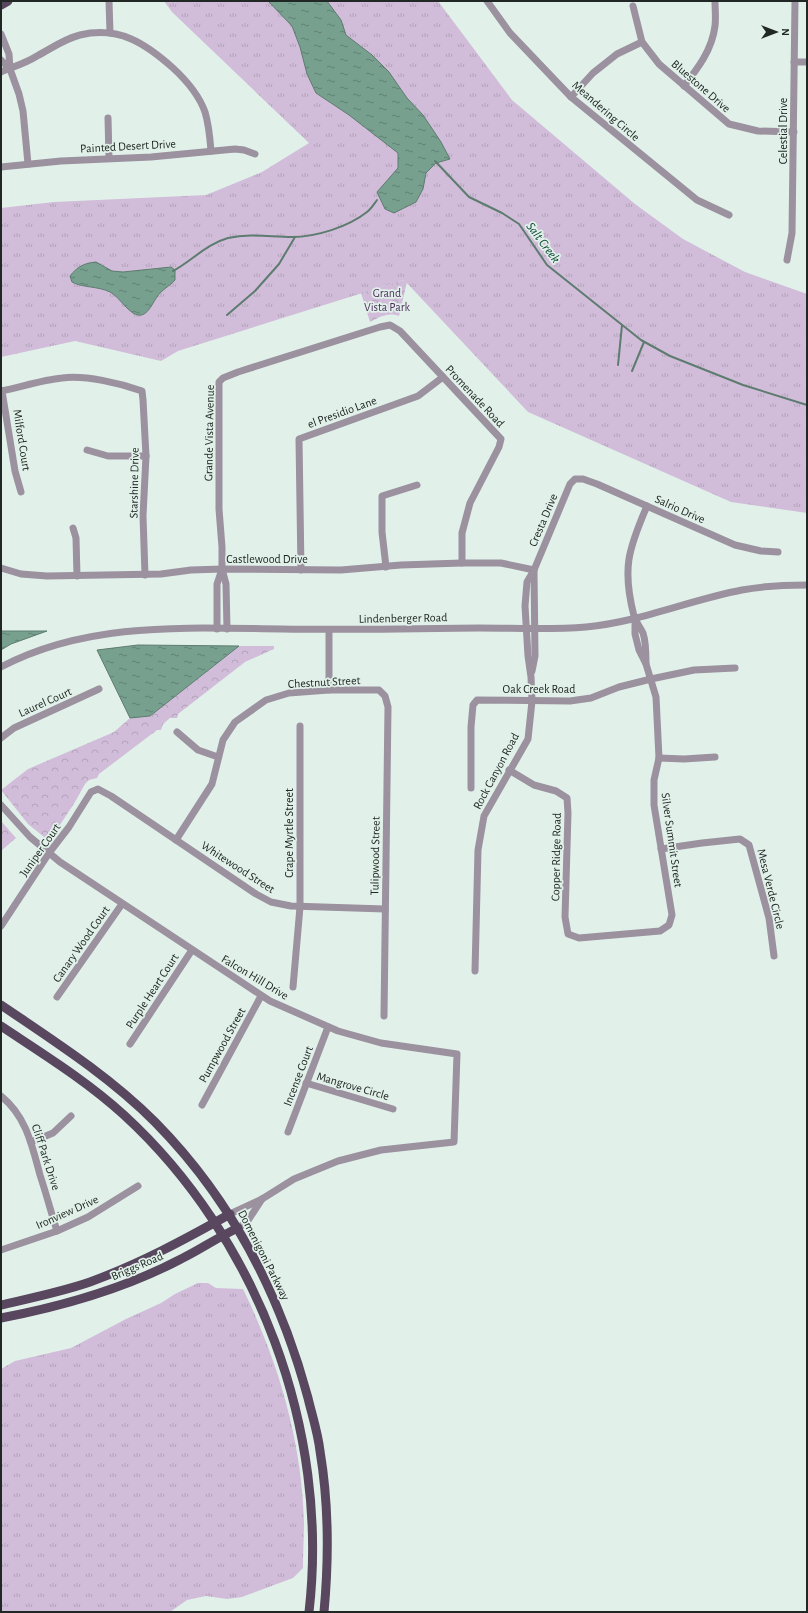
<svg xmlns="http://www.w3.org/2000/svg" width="808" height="1613" viewBox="0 0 808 1613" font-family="'Alegreya Sans',sans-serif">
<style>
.grass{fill:url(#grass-tufts)}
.park{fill:url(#park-crowns)}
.water{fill:url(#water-ripples);stroke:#5d7c6f}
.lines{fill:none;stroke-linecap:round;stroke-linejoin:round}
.stream{stroke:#5d7c6f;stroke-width:2}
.minor{stroke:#9b919f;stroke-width:7}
.major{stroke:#58475f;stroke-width:9}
.labels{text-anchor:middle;stroke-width:3.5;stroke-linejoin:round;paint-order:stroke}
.street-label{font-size:12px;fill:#202724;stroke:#e1f1ea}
.park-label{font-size:12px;fill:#4e2f5b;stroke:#e1f1ea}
.water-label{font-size:13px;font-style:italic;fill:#0f4836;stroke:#e1f1ea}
</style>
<defs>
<pattern id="grass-tufts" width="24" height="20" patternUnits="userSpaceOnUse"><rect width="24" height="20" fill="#d1bdd9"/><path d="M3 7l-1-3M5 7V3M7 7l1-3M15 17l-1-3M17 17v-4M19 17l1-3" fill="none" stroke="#b3a2ba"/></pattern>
<pattern id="park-crowns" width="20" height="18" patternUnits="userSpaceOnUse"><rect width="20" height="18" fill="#d1bdd9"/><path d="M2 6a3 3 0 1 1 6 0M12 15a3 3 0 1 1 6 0" fill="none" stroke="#b3a2ba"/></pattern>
<pattern id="water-ripples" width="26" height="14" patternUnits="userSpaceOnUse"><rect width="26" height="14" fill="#77a08f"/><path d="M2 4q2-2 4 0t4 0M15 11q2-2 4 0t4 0" fill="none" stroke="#618275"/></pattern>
</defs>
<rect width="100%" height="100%" fill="#e1f1ea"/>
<g class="grass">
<polygon points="164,1 438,1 512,100 635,204 683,239 745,272 807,294 807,513 731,502 528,412 404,280 178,351 161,361 75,341 1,357 1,208 54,202 206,195 262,172 309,143 172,12"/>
<path d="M198,1283H208L216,1288L243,1289C278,1361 302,1441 304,1522C304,1537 303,1552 303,1568L293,1578L242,1597L227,1599L206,1596L187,1600L170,1612H1V1369L15,1361L71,1348L126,1319L161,1303L175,1294Z"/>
</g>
<g class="park">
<path d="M404,280L407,282L399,316C387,312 380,317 370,322L361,293Z"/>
<polygon points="239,646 274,646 274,649 245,662 178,714 177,718 170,718 163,724 161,730 157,730 99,774 97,778 89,780 85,784 75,802 52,837 44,837 28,824 1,790 28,769 114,732 130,718 150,716"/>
<polygon points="1,821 16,838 1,851"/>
</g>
<g class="water">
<polygon points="268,1 327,1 341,20 346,35 372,55 389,72 407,98 423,115 441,142 450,159 436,163 426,173 423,189 416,202 394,213 385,209 377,192 398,168 398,153 349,115 316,93 307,74 300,47 292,26"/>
<path d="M96,262L112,271L123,272L171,267L175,270V280C170,286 161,290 157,297C151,305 146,321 133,313C124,307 119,297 110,292C98,286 83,288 72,282L70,276C77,267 84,263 96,262Z"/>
<polygon points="1,631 47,631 11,644 1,650"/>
<polygon points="138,645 239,646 150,716 130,718 97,650"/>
</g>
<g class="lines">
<g class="stream">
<polyline points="435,161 469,197 502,213 519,224 547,265 641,340 670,356 743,385 807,405"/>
<path d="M173,271C192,261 206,244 228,238C250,233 271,237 292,237C316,237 348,227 367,212C371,209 374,204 377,200"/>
<polyline points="227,315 255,291 279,264 295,237"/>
<polyline points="618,365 622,325"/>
<polyline points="632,371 644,342"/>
</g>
<g class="minor">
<polyline points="109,1 110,33"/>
<polyline points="487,1 510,33 571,97 697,200 729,215"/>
<polyline points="633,6 642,42 659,64 729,124 758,131 794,132"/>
<polyline points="1,34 9,54 10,69 19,94 23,111 28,164"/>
<polyline points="1,60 10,69"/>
<polyline points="794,62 807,62"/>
<path d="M1,72C13,67 26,63 37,56C52,48 64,39 80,35C119,26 145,43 173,68C186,80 199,95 205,112C209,125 210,138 211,151"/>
<path d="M684,86C698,68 712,50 715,26C716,18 715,9 715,1"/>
<polyline points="571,97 593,73 617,54 642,42"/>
<polyline points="108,118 109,158"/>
<polyline points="1,167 61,161 151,157 235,149 244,150 255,154"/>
<polyline points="787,260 792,233 795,1"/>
<path d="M1,391C21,387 42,380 62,378C86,375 119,383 142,391L143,400L146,456L143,516L145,575"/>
<polyline points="2,391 15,471 21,492"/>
<polyline points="87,450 108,456 146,456"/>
<polyline points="73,528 76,538 77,576"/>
<polyline points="386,567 382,532 382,496 417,485"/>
<polyline points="1,568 21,574 47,576 161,574 191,570 222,569 341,570 401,565 462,563 501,563 534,570"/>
<polyline points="301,570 299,439 418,396 443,377"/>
<polyline points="217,629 217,584 222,569"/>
<polyline points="227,629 226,584 222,569 222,547 219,509 219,382 223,378 238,372 380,327 390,325 400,331 501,439 499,447 470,503 462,533 462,563"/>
<path d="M646,663C646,653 646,642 643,633C640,627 636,622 634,616C622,569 628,550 647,506"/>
<path d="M1,667C88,621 187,628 282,629C348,630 414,629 479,628C515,628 551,630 586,627C640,622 689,600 742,590C763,586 785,585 807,585"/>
<polyline points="532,671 535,656 534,570"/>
<polyline points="329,690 329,630"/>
<polyline points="177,732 198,750 218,757"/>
<polyline points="1,738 14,728 99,689"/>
<polyline points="659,758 684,759 715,757"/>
<polyline points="509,770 534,785 556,791 567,798 568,813 565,917 568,934 579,938 660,931 669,925 672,915 654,805 654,780 659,758 656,697 646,664 639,650 635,634 635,618"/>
<polyline points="471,788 471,727 473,705 477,700 570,701 591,698 619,687 651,679 694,670 735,668"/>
<polyline points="1,805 30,837 60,862 270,1001 338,1031 381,1043 457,1054 454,1142 381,1150 338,1161 294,1179 262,1199 230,1214"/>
<polyline points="176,840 212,784 223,740 235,722 266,700 289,693 329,690 379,690 385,696 388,707 384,1016"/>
<polyline points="661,849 702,843 740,839 749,845 769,918 774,956"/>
<polyline points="1,926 49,853 69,827 91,792 98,789 111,796 256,894 271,902 291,906 385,909"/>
<polyline points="475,971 478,850 484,816 528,739 532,701 531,677 528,656 525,606 527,582 534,570 570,484 575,479 583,479 597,484 735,545 761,551 778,552"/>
<polyline points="293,987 300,907 300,726"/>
<polyline points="57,997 122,904"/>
<polyline points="130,1044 192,950"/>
<polyline points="306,1083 393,1109"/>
<path d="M1,1096C26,1116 32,1145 40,1175C46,1193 51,1212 57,1231"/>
<polyline points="202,1105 261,996"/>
<polyline points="288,1132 328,1027"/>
<polyline points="31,1142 53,1133 71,1116"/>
<polyline points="238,1228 247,1222 262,1199"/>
<polyline points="1,1250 57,1231 88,1217 138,1186"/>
</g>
<g class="major">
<polyline points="1,5 8,1"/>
<path d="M1,1005C54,1041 109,1076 155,1122C231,1199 280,1294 308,1398C312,1415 318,1433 320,1451C329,1505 329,1558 324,1612"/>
<path d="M1,1026C43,1054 87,1081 124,1115C258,1238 330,1430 309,1612"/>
<path d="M1,1305C31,1298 61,1292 90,1282C139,1264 184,1240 230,1214"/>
<path d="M1,1318C64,1306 124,1289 181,1259C200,1250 218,1237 238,1228"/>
</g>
</g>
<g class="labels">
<g class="street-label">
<text transform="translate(701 86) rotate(41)" y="4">Bluestone Drive</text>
<text transform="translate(606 111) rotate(41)" y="4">Meandering Circle</text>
<text transform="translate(783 131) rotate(-90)" y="4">Celestial Drive</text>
<text transform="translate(128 146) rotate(-3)" y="4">Painted Desert Drive</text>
<text transform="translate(475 396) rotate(47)" y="4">Promenade Road</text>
<text transform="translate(342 412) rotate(-20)" y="4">el Presidio Lane</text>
<text transform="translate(209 433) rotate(-89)" y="4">Grande Vista Avenue</text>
<text transform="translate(22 440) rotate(81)" y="4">Milford Court</text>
<text transform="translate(134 483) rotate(-89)" y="4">Starshine Drive</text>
<text transform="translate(680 509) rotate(24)" y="4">Salrio Drive</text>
<text transform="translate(543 520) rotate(-67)" y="4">Cresta Drive</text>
<text x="267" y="563">Castlewood Drive</text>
<text transform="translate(403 618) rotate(-1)" y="4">Lindenberger Road</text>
<text transform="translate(324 682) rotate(-3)" y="4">Chestnut Street</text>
<text x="539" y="693">Oak Creek Road</text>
<text transform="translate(45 702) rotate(-24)" y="4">Laurel Court</text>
<text transform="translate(496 771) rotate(-62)" y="4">Rock Canyon Road</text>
<text transform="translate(289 833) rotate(-90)" y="4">Crape Myrtle Street</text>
<text transform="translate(672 840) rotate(82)" y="4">Silver Summit Street</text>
<text transform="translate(40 850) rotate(-55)" y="4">Juniper Court</text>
<text transform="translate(375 856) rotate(-89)" y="4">Tulipwood Street</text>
<text transform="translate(556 857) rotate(-89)" y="4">Copper Ridge Road</text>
<text transform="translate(238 867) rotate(33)" y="4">Whitewood Street</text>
<text transform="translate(771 889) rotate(76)" y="4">Mesa Verde Circle</text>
<text transform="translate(81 944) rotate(-55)" y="4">Canary Wood Court</text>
<text transform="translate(255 977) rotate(31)" y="4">Falcon Hill Drive</text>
<text transform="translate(152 991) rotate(-57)" y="4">Purple Heart Court</text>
<text transform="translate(222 1045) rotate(-61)" y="4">Pumpwood Street</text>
<text transform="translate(298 1076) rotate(-69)" y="4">Incense Court</text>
<text transform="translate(353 1086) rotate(16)" y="4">Mangrove Circle</text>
<text transform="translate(46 1157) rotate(72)" y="4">Cliff Park Drive</text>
<text transform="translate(67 1212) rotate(-24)" y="4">Ironview Drive</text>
<text transform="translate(264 1255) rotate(63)" y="4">Domenigoni Parkway</text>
<text transform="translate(137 1266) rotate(-23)" y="4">Briggs Road</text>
</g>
<g class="park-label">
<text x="387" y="297">Grand<tspan x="387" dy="14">Vista Park</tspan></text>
</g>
<g class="water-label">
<text transform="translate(544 242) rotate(53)" y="5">Salt Creek</text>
</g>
</g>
<rect width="808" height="1613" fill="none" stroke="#202724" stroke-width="4"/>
<g transform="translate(776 32) rotate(90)" stroke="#e1f1ea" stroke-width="3" paint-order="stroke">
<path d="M0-3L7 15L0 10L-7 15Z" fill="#202724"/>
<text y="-6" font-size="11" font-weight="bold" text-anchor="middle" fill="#202724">N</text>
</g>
</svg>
